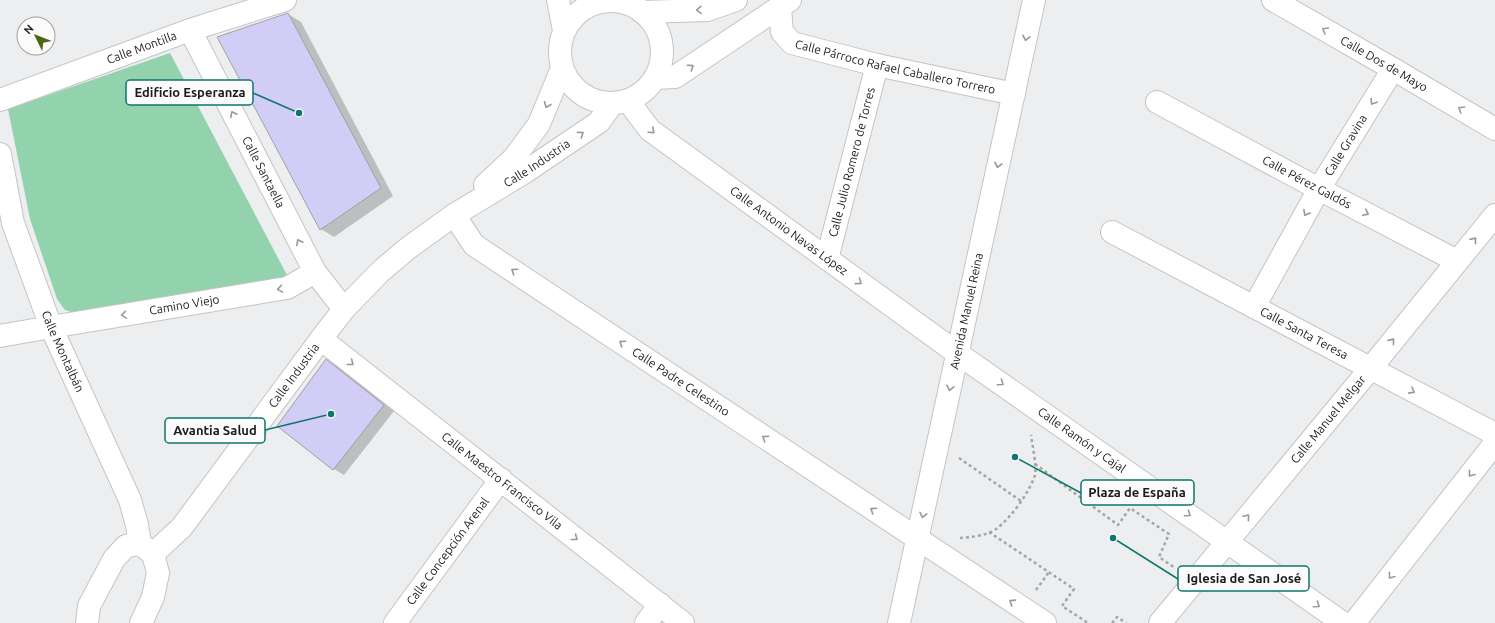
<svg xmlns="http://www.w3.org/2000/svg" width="1495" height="623" viewBox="0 0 1495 623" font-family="Ubuntu,sans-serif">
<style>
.green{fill:#92d3ae}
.shadow{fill:#0003}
.building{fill:#d1cdf7;stroke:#a1a1a2}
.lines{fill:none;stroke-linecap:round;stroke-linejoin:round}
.minor-casing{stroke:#c4c4c5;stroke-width:24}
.tertiary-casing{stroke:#c4c4c5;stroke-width:24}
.path{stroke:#a4a5a6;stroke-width:2.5;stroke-dasharray:3 3;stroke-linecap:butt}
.minor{stroke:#fff;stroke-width:22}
.tertiary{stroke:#fff;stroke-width:22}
.oneway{stroke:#989899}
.labels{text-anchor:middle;stroke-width:3;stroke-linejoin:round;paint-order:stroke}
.street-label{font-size:12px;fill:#1b1b1c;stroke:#fbfbfc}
.leader{fill:none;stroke:#0f766e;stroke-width:1.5}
.callout-dot{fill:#0f766e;stroke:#fbfbfc;stroke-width:1.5}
.callout{fill:#fbfbfc;stroke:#0f766e;stroke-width:1.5}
.callout-label{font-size:13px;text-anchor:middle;font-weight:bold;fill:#1b1b1c}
</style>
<rect width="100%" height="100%" fill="#edeeef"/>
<polygon class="green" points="170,53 288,277 77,314 65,310 57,299 30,219 8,109"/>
<g class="shadow">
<polygon points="288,14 301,22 393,196 334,237 321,229"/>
<polygon points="326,360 337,366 394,411 344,475 334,469 278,425"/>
</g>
<g class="building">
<polygon points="288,13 381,188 320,230 217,37"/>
<polygon points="326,359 384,405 333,470 277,426"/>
</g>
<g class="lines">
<g class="minor-casing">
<g id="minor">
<path id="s1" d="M1273,0L1393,69L1495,129"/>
<path id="s2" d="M780,8L782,32L792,43L877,65L1014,94"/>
<path id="s3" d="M190,30L315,272L344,309"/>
<path id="s4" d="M0,100L190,30L285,0"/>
<path id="s5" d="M1157,102L1319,189L1457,261"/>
<path id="s6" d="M0,154L13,223L51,327L130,500L137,525L140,544"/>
<path id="s7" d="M454,215L474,245L1045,623"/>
<path id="s8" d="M1112,232L1495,434"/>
<path id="s9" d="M827,259L877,65"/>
<path id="s10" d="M1254,307L1319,189L1393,69"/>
<path id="s11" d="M0,336L51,327L287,288L315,272"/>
<path id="s12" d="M395,623L501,479"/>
<polyline points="646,623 660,604"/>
<path id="s13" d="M1160,623L1370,369L1495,215"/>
<polyline points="1354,623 1495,443"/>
</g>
</g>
<g class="tertiary-casing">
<g id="tertiary">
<polyline points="558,0 564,30"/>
<circle cx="611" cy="52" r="51"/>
<polyline points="642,12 707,10 736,0"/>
<polyline points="655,78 675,77 790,0"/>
<path id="s14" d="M628,101L650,130L957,353L1343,623"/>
<polyline points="485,185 514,158 539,124 562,68"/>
<path id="s15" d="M321,339L683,623"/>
<path id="s16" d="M153,554L182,527L321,339L344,309L381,271L407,249L454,215L525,172L599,122L612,104"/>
<polyline points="87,623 89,606 114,559 126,546 140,544 153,554 158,573 153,597 141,623"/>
<path id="s17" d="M899,623L1034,0"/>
</g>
</g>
<g class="path">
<polyline points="959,458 1021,501"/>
<polyline points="1035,464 1118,525 1130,508 1169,534 1159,557 1175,568"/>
<polyline points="1089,503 1103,484"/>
<polyline points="989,532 1074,589 1062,606 1088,623"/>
<path d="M960,538C971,537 986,536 996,529C1011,518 1029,493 1035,475C1037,467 1032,443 1031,435"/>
<polyline points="1036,590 1049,572"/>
<polyline points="1112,623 1117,617 1126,623"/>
</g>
<use href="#minor" class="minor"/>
<use href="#tertiary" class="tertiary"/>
</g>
<defs><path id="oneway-chevron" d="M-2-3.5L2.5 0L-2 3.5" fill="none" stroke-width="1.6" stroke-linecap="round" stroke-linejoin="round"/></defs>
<g class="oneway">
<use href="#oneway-chevron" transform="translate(699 10) rotate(178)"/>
<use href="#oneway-chevron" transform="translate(1325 30) rotate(-150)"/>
<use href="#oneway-chevron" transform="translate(1026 38) rotate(102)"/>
<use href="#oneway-chevron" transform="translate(691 67) rotate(-34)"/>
<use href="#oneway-chevron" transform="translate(1373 102) rotate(122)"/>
<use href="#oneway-chevron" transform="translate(547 105) rotate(112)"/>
<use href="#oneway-chevron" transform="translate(1461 109) rotate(-149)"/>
<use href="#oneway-chevron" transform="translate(233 114) rotate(-117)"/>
<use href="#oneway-chevron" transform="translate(652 131) rotate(42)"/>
<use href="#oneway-chevron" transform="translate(581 134) rotate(-34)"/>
<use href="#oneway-chevron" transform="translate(998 165) rotate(102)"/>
<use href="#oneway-chevron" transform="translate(1306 213) rotate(119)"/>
<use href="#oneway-chevron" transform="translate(1366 213) rotate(27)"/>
<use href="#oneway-chevron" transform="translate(1474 240) rotate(-51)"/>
<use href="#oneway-chevron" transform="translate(299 242) rotate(-117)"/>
<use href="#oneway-chevron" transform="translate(514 271) rotate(-146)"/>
<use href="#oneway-chevron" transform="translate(859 282) rotate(36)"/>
<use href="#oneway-chevron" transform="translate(280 289) rotate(171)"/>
<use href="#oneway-chevron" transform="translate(124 315) rotate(171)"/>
<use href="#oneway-chevron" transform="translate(1392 341) rotate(-51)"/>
<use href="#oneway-chevron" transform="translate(622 343) rotate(-146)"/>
<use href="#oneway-chevron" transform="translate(351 363) rotate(38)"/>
<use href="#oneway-chevron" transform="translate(1001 383) rotate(35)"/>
<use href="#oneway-chevron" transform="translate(950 388) rotate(102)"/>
<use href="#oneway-chevron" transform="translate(1412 391) rotate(28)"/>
<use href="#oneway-chevron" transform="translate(765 438) rotate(-146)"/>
<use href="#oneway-chevron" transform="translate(1471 474) rotate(128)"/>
<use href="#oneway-chevron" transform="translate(873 510) rotate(-146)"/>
<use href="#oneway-chevron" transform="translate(1188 514) rotate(35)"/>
<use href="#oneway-chevron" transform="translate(923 515) rotate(102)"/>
<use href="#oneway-chevron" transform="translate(1247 517) rotate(-50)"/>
<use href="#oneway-chevron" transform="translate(575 538) rotate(38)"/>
<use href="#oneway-chevron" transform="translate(1391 576) rotate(128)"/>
<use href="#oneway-chevron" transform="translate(1012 602) rotate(-147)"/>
<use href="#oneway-chevron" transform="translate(1317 605) rotate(35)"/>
</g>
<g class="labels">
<g class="street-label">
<text dy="4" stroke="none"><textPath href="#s4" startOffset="151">Calle Montilla</textPath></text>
<text dy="4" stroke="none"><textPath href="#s1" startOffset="128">Calle Dos de Mayo</textPath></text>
<text dy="4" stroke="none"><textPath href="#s2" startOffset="145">Calle Párroco Rafael Caballero Torrero</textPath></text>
<text dy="4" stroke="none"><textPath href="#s10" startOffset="186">Calle Gravina</textPath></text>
<text dy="4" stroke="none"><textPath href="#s9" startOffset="100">Calle Julio Romero de Torres</textPath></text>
<text dy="4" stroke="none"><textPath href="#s16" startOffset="554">Calle Industria</textPath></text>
<text dy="4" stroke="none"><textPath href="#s3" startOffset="160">Calle Santaella</textPath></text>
<text dy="4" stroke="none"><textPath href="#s5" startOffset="170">Calle Pérez Galdós</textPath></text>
<text dy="4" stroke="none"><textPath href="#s14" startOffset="208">Calle Antonio Navas López</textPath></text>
<text dy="4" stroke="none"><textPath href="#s11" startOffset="187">Camino Viejo</textPath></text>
<text dy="4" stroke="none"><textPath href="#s17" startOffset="319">Avenida Manuel Reina</textPath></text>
<text dy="4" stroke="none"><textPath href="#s8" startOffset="217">Calle Santa Teresa</textPath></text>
<text dy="4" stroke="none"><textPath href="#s6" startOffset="208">Calle Montalbán</textPath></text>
<text dy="4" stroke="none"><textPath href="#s16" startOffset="228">Calle Industria</textPath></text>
<text dy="4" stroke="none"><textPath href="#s7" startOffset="284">Calle Padre Celestino</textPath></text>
<text dy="4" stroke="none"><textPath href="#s13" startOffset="264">Calle Manuel Melgar</textPath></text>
<text dy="4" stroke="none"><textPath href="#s14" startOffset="568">Calle Ramón y Cajal</textPath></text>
<text dy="4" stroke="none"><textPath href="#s15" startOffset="230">Calle Maestro Francisco Vila</textPath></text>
<text dy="4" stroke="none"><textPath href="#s12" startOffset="89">Calle Concepción Arenal</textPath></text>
</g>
</g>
<path class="leader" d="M299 113L253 93M331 414L265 430M1015 457L1081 493M1113 538L1178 579"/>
<g class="callout-dot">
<circle cx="299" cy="113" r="4"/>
<circle cx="331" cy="414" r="4"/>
<circle cx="1015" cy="457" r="4"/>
<circle cx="1113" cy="538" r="4"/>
</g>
<g class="callout">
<rect x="126" y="80" width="127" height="25" rx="4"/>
<rect x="165" y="418" width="100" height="25" rx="4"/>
<rect x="1081" y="480" width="113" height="25" rx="4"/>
<rect x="1178" y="566" width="131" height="25" rx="4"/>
</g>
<g class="callout-label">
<text x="190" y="97">Edificio Esperanza</text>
<text x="215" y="435">Avantia Salud</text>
<text x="1137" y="497">Plaza de España</text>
<text x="1244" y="583">Iglesia de San José</text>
</g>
<g transform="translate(36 36) rotate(313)"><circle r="19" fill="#fbfbfc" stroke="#a1a1a2"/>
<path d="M0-3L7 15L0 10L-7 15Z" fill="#4b6515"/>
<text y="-6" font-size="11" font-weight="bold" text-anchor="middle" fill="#1b1b1c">N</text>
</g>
</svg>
